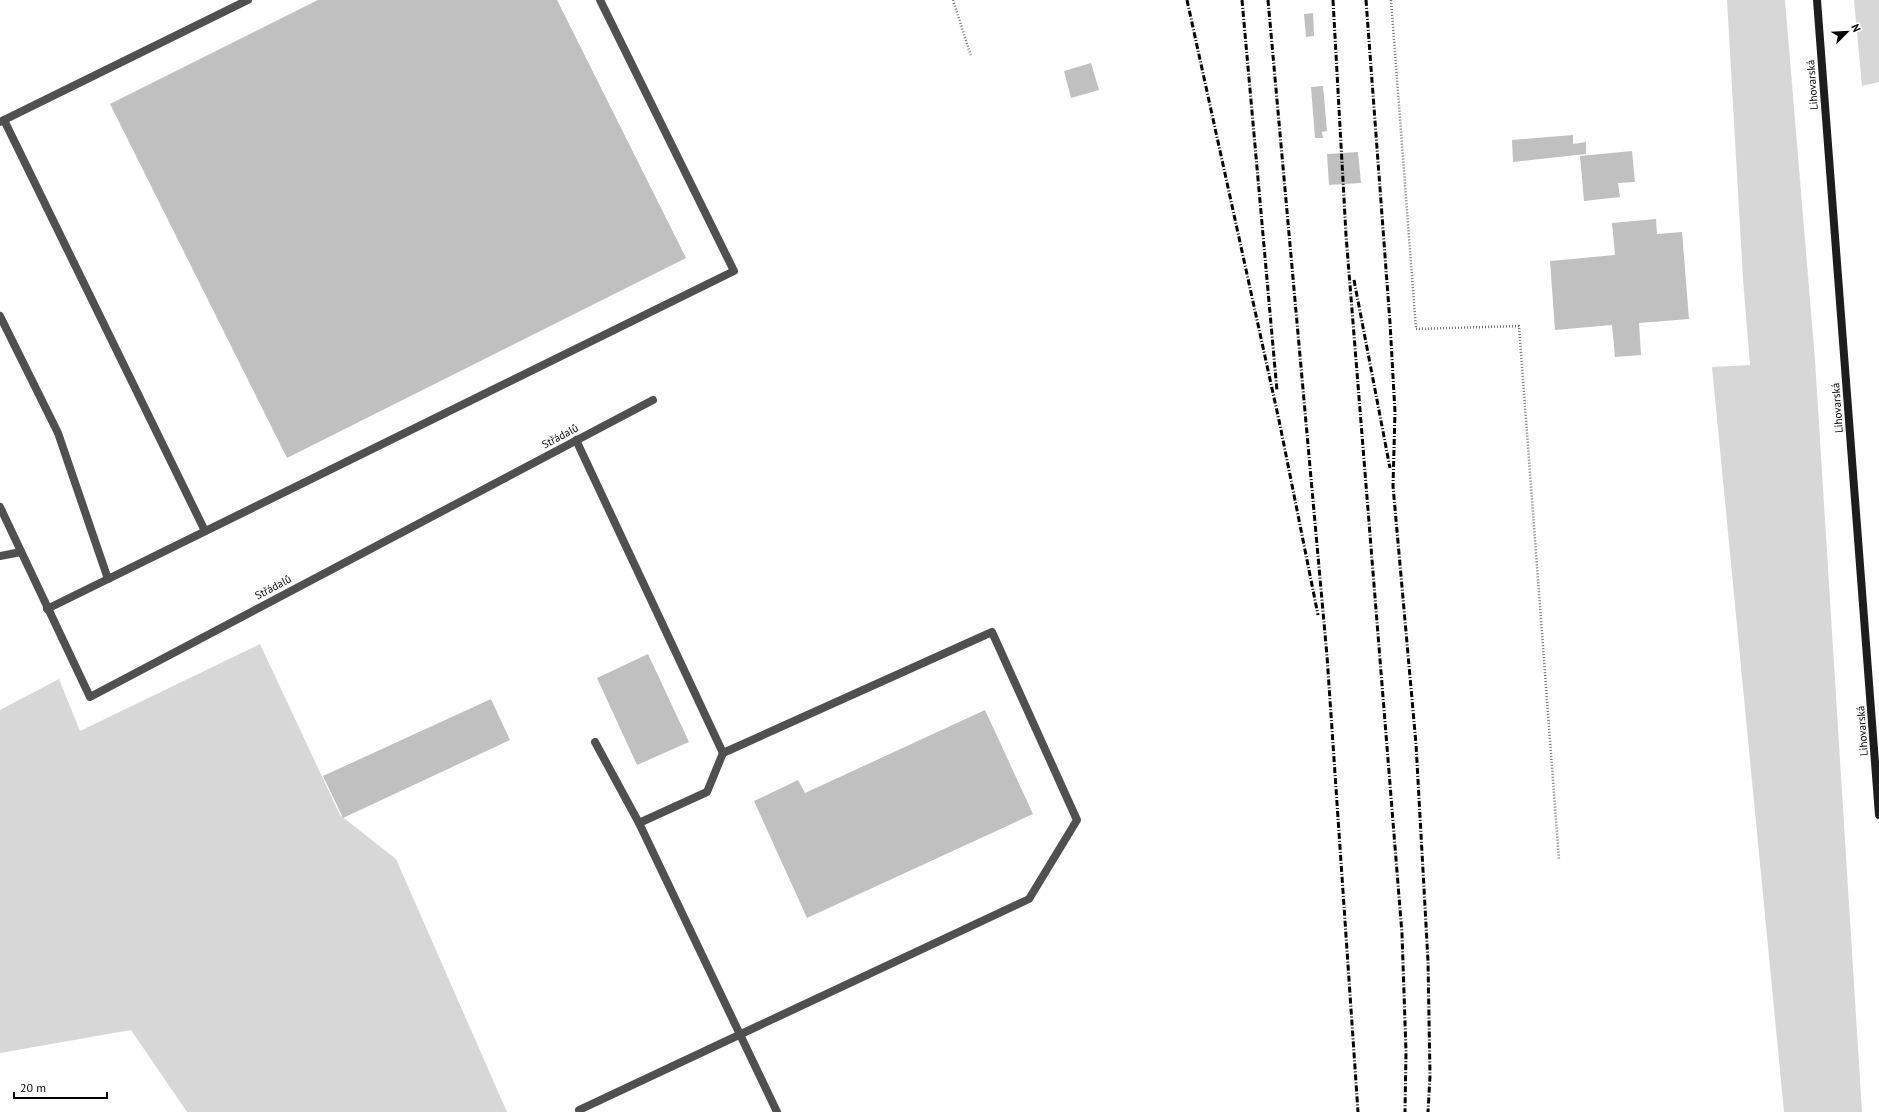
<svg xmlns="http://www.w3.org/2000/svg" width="1879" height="1112" viewBox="0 0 1879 1112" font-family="'PT Sans',sans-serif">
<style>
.green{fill:#d7d7d7}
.building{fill:#c0c0c0}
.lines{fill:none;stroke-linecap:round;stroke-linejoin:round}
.path{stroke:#727272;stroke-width:2.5;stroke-dasharray:1 2;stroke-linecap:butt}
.lane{stroke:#505050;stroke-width:8}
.street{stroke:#505050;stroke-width:8}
.secondary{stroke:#1d1d1d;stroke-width:8}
.rail{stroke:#000;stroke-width:3;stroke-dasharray:6 2 1 2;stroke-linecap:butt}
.labels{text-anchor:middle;stroke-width:4;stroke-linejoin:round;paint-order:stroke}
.street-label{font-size:11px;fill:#000;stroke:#fff}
</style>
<rect width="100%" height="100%" fill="#fff"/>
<g class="green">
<polygon points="1727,0 1785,0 1815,360 1862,1112 1784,1112 1712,367 1750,365 1743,279"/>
<polygon points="1854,0 1879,0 1879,82 1862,86"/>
<polygon points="260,644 340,815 396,859 507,1112 187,1112 131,1030 0,1053 0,710 59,679 80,731"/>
</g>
<g class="building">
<polygon points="318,0 557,0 686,258 287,458 110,104"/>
<polygon points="1313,13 1314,36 1306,37 1304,14"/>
<polygon points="1091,63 1099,90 1071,98 1064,71"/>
<polygon points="1323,86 1327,131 1322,132 1323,138 1315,138 1311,87"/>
<polygon points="1573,135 1573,144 1586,142 1586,154 1513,162 1512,140"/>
<polygon points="1632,151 1635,182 1618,183 1620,197 1584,201 1580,156"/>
<polygon points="1358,152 1361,183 1329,185 1327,154"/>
<polygon points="1656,219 1657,234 1682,232 1689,319 1639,323 1641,355 1615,357 1612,325 1555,330 1550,261 1615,255 1612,223"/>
<polygon points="648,654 689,742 637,765 597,678"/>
<polygon points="491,699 510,740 343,818 323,776"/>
<polygon points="985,710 1033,814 807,918 754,801 798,780 805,793"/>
</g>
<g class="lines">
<g class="path">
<polyline points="953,0 971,56"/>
<polyline points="1391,0 1416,329 1519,326 1559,860"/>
</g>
<g class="lane">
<polyline points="4,120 205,531"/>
<polyline points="0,122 248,0"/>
<polyline points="0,316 58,433 108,579"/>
<polyline points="576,440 723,753 992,632 1077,820 1029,899 579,1110"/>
<polyline points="0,556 21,552"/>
<polyline points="47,609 734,271 600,0"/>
<polyline points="595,742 639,823 777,1112"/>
<polyline points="639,823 707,792 723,753"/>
</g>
<polyline class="street" points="0,507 90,697 653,400"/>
<polyline class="secondary" points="1817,0 1879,815"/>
<g class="rail">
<polyline points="1187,0 1280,425 1318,615"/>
<polyline points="1242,0 1277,391"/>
<polyline points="1268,0 1327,656 1358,1112"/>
<polyline points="1333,0 1346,235 1402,934 1406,1052 1405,1112"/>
<polyline points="1366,0 1390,323 1395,412 1393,486 1416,744 1428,961 1430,1076 1428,1112"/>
<polyline points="1354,280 1390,468"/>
</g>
</g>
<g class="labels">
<g class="street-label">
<text transform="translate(1812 85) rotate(-94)" y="4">Lihovarská</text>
<text transform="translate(1837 408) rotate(-94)" y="4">Lihovarská</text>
<text transform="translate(560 436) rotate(-28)" y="4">Střádalů</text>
<text transform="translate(273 587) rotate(-28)" y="4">Střádalů</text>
<text transform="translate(1862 731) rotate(-94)" y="4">Lihovarská</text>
</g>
</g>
<g transform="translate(1847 32) rotate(66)" stroke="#ffffff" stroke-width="3" paint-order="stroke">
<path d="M0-3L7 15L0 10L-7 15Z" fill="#000000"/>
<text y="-6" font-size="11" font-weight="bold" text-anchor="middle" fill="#000000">N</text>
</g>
<path d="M14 1092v6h93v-6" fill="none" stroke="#000000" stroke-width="2"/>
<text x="20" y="1092" font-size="12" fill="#000000" stroke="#ffffff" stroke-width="3" paint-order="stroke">20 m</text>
</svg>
